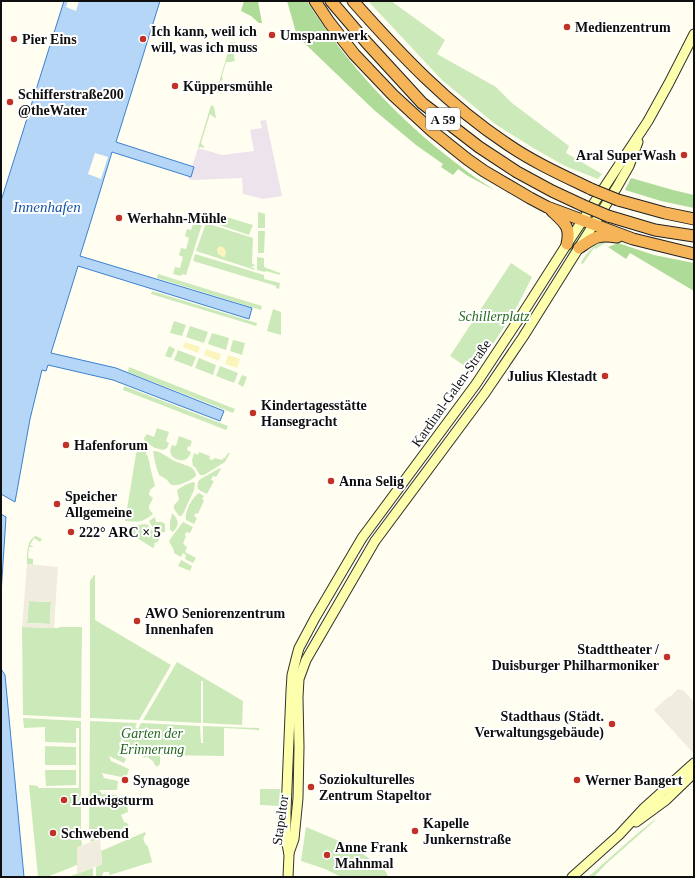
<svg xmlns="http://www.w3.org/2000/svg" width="695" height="878" viewBox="0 0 695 878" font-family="'Times New Roman',serif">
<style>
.industrial{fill:#ede3ed}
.green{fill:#cceab9}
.forest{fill:#aedb98}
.sand{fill:#fbf5bd}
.plaza{fill:#f0eddf;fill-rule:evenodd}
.water{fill:#b5d6f7;stroke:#3b81cf}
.pier{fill:#fffef1}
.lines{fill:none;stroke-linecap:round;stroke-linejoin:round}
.secondary-casing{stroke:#313131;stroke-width:11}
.motorway-casing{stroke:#202020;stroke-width:13}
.secondary{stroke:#feffac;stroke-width:9}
.motorway{stroke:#f5b458;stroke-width:11}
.motorway-bridge-casing{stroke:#202020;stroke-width:13;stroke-linecap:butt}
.motorway-bridge{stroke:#f5b458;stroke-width:11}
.poi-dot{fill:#c13125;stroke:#fff;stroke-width:1.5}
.labels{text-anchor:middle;stroke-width:4;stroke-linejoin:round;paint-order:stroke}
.shield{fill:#fff;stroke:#575757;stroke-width:1}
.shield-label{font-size:13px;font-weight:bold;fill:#0f0f0f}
.poi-label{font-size:14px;font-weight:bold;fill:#0f0f0f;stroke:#fff;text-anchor:start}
.park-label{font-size:14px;font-style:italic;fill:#24681e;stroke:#fff}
.street-label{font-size:14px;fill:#0f0f0f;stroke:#fff}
.water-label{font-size:15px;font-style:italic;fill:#1653a3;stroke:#fff}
</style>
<rect width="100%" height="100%" fill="#fffef1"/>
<polygon class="industrial" points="266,120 282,196 263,199 243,194 242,178 193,180 188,179 198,148 222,155 254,151 250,130 262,128 260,121"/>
<g class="green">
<polygon points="368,1 391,1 445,40 437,54 496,87 512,103 569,146 566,153 602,174 598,179 565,166 535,149 495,124 442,80"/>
<polygon points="231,42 237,43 232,45 235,61 230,62 226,62 222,76 223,80 220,81 222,94 216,92"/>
<polygon points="211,105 214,107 216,118 215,118 210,114 201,143 205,148 201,147 198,148"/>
<polygon points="210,212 253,225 249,235 207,221"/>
<polygon points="258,212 265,214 265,228 258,228"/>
<polygon points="192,214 204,218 186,275 182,274 181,276 173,274 175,267 180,268 183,257 179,255 181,248 186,249 189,238 185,236 187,229 191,230 195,219 191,217"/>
<polygon points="206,223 253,238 252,264 255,265 255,266 252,266 252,267 255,269 255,270 196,251"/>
<polygon points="583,227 585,227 586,229 568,257 567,256 579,232"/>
<polygon points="258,231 265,231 264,253 258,253"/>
<path d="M615,239L629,245C613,240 610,239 596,249L594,248L583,264L581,263V262C587,253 591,247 601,242V240Z"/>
<polygon points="195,254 264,275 264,279 280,283 279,289 276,288 276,286 193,261"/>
<polygon points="257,257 264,258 264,267 280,273 280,275 266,271 265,272 257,270"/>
<polygon points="511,263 532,277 524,293 514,312 480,364 474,372 450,356"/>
<polygon points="158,274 262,306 261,310 157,278"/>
<polygon points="152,291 257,323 256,326 151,294"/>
<polygon points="273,309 281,312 281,335 267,331"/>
<polygon points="174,321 186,325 182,336 170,333"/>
<polygon points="190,326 208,332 204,343 186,337"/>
<polygon points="212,333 229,338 226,350 208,344"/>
<polygon points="233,340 245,343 242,355 230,351"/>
<polygon points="169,346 175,349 171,358 165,356"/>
<polygon points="178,350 196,357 192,367 174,360"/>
<polygon points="199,358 216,365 213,375 195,368"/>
<polygon points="220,366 238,373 234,383 216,376"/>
<polygon points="129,367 235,409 233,413 128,372"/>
<polygon points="242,375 247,377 243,387 238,384"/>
<polygon points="124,386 228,426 226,430 123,390"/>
<polygon points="157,428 169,432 166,441 169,443 167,448 163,450 155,448 145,442 144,438 147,434 154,437"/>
<path d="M179,436L192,441L190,447L188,446L187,450L191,452C188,460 184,462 176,459C170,456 169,451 172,445L176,446Z"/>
<path d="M138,442H140L146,450V454L148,456V459L149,460C150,469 153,477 155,486C151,489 149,490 149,495L153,498L149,506V509L153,514C141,523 141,522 125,521Z"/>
<path d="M153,451C162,451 169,459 177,462C182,464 187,465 192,468C195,471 196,473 196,476C192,480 177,487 172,485C168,483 170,483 167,480C165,478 162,477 159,475C156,467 154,459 153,451Z"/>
<polygon points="199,452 210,456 209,459 213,460 214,458 223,460 223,458 225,458 228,453 230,453 225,462 204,475 200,475 195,467 193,466 192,460 194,453 198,455"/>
<path d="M220,468L221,469L216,477L213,476L211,480L214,481L207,494C199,490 195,490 199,480Z"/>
<polygon points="193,482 195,483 194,490 183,514 181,516 179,516 174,509 174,505 179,500 177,490 185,485"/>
<path d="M199,493L204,496L202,499L204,500L198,514L196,513L194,516L197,518L194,524L186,520C184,513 192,497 199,493Z"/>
<path d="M172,513C179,520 180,525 173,532L170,530V520L171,518Z"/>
<path d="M155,517L156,522H162L165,524V532C158,534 152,528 149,521Z"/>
<path d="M183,522L193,527L190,533L186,532L185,536H186L183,544L187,547L185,552L196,558L193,563L185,559L186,555L183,553L181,557L174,553C174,547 171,546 169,541L171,538Z"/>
<polygon points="145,524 148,525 154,532 161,536 157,543 156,542 154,544 155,545 153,548 132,535 130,535 129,539 126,539 128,528 131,527 138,529 138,525"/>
<path d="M36,536L42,539L40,542L34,538L30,545L34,547H29L28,558L33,559V565L27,564C27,555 26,540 36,536Z"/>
<polygon points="181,560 192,566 190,571 178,566"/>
<polygon points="94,575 95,575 95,620 171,665 139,720 90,718 90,581"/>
<polygon points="29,601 51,602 50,624 27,623"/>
<polygon points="22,627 59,628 59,627 82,627 81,718 23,715"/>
<polygon points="177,662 243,701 242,725 203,723 203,681 201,681 201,723 143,720"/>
<polygon points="23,718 81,721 81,838 82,845 77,848 77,865 47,877 38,877 29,785 38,786 38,788 79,788 79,728 76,728 76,743 45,742 45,727 24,728"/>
<polygon points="90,721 137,723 135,727 138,729 141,723 200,726 201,743 203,743 203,726 259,728 259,730 224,728 224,756 160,755 160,764 157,767 155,765 153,761 146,756 145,758 137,751 136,746 132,747 121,739 121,745 127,749 121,756 126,759 124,763 109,756 111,761 129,769 126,778 102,773 104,778 118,781 117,790 99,790 102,794 117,795 118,803 134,801 134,804 127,805 128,812 121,815 124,822 127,823 129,826 91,842 89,838"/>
<polygon points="45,746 76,747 76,765 45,765"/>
<polygon points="45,770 76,770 76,785 46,786"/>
<polygon points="260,789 280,789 279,806 260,805"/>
<polygon points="657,819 606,864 594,877 588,877 638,833 653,821"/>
<polygon points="306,827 349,845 381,866 386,872 388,877 341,877 325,869 301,861"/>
<path d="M145,832L146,835L144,836C143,840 144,841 146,845H147L148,847L152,862L110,875L109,872H104L102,875V877H96V867L102,864L101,851Z"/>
<polygon points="93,868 93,877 68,877"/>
</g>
<g class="forest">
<polygon points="244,1 258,1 262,23 259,23 251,16 241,11"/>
<path d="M287,1H307C345,62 398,119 456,163C468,173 482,182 496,191L468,176L458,169L453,175L441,167L443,164L416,145L374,110L297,36Z"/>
<polygon points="631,178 673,190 694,195 694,208 661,201 625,190"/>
<polygon points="618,243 654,255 694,263 694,291 630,253 626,259 608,247"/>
</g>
<g class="sand">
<polygon points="220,246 223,247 226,251 225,257 223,257 218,254 217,249"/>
<polygon points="185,342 200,347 198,353 183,347"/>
<polygon points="206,349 221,354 219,361 204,355"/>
<polygon points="228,355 240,359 237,368 225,364"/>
</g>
<g class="plaza">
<path d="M27,564L58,567L54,628L22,627ZM29,601L51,602L50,624L27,623Z"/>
<polygon points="678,689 680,690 683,690 694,702 694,754 654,710 669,696 670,697"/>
<polygon points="100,839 102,864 77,874 77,847"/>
</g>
<g class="water">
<polygon points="64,1 160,1 116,142 194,167 191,177 112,152 94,211 80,256 252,308 249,319 78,266 51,353 116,368 224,411 220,421 113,380 48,365 46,371 42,370 30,419 15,502 1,494 1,201"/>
<polygon points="1,514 6,517 1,594"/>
<polygon points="1,669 5,675 24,877 1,877"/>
</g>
<g class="pier">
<polygon points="68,1 79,1 76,11 66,7"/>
<polygon points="95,153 108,157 101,179 88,174"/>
</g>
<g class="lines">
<g class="secondary-casing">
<g id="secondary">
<polyline points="636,822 666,800 694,773"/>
<polyline points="289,853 294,839 298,798 299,747 298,697 299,679 306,660 375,541 485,393 523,337 617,187 629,166 638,142"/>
<polyline points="288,877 289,855 286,838 286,812 291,691 292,675 297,655 299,648 315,618 362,538 476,384 521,316 567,244 648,121 669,83 694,34"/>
<polyline points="572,877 619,835 644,808 694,763"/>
</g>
</g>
<g class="motorway-casing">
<g id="motorway">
<polyline points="315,1 329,22 354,54 393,95 432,131 467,159 484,171 530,198 547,207 633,239 694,254"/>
<polyline points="331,1 367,43 422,103 479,147 517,172 552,191 582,205"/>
<path d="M353,1C400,54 448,105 507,144C533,162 562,175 591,189"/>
<polyline points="618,200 665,213 694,219"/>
<path d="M552,211C565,223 571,227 567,244"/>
<polyline points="608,216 655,230 694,236"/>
<path d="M579,248C595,237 597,234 617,237"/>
</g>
</g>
<use href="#secondary" class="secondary"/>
<use href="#motorway" class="motorway"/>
<g class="motorway-bridge-casing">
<g id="motorway-bridge">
<polyline points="591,189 618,200"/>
<polyline points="582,205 608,216"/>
</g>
</g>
<use href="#motorway-bridge" class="motorway-bridge"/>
</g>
<g class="poi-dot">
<circle cx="567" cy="27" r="4"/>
<circle cx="272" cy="35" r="4"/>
<circle cx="14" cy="39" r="4"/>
<circle cx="143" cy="39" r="4"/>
<circle cx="175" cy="86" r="4"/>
<circle cx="10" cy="102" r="4"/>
<circle cx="684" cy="155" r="4"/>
<circle cx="119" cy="218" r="4"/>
<circle cx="605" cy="376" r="4"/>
<circle cx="253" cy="413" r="4"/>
<circle cx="66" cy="445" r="4"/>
<circle cx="331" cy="481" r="4"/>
<circle cx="57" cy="504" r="4"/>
<circle cx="71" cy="532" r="4"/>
<circle cx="137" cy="621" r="4"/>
<circle cx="667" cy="657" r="4"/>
<circle cx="612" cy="724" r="4"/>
<circle cx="125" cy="780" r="4"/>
<circle cx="577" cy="780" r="4"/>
<circle cx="311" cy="787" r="4"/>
<circle cx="64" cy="800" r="4"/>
<circle cx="415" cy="831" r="4"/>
<circle cx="53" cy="833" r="4"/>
<circle cx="327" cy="855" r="4"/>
</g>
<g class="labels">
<rect class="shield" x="426" y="108" width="34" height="22" rx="3"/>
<g class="shield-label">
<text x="443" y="124">A 59</text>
</g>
<g class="poi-label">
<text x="575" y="32">Medienzentrum</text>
<text x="151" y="36">Ich kann, weil ich<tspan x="151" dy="16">will, was ich muss</tspan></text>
<text x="280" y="40">Umspannwerk</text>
<text x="22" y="44">Pier Eins</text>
<text x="183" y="91">Küppersmühle</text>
<text x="18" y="99">Schifferstraße200<tspan x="18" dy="16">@theWater</tspan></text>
<text x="676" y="160" text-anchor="end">Aral SuperWash</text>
<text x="127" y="223">Werhahn-Mühle</text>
<text x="597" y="381" text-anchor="end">Julius Klestadt</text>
<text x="261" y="410">Kindertagesstätte<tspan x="261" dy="16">Hansegracht</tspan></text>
<text x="74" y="450">Hafenforum</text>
<text x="339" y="486">Anna Selig</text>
<text x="65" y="501">Speicher<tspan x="65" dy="16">Allgemeine</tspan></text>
<text x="79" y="537">222° ARC × 5</text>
<text x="145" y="618">AWO Seniorenzentrum<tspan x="145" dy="16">Innenhafen</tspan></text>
<text x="659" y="654" text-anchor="end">Stadttheater /<tspan x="659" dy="16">Duisburger Philharmoniker</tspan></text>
<text x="604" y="721" text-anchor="end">Stadthaus (Städt.<tspan x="604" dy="16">Verwaltungsgebäude)</tspan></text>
<text x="319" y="784">Soziokulturelles<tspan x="319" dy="16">Zentrum Stapeltor</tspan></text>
<text x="133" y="785">Synagoge</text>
<text x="585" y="785">Werner Bangert</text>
<text x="72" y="805">Ludwigsturm</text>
<text x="423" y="828">Kapelle<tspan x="423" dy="16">Junkernstraße</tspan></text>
<text x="61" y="838">Schwebend</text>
<text x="335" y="852">Anne Frank<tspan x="335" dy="16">Mahnmal</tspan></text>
</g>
<g class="park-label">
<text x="494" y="321">Schillerplatz</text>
<text x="152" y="738">Garten der<tspan x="152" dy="16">Erinnerung</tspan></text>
</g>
<g class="street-label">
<text transform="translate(451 393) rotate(-55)" y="5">Kardinal-Galen-Straße</text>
<text transform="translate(280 820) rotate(-82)" y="5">Stapeltor</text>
</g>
<g class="water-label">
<text x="47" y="212">Innenhafen</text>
</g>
</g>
<rect width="695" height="878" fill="none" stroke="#0f0f0f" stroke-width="4"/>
</svg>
